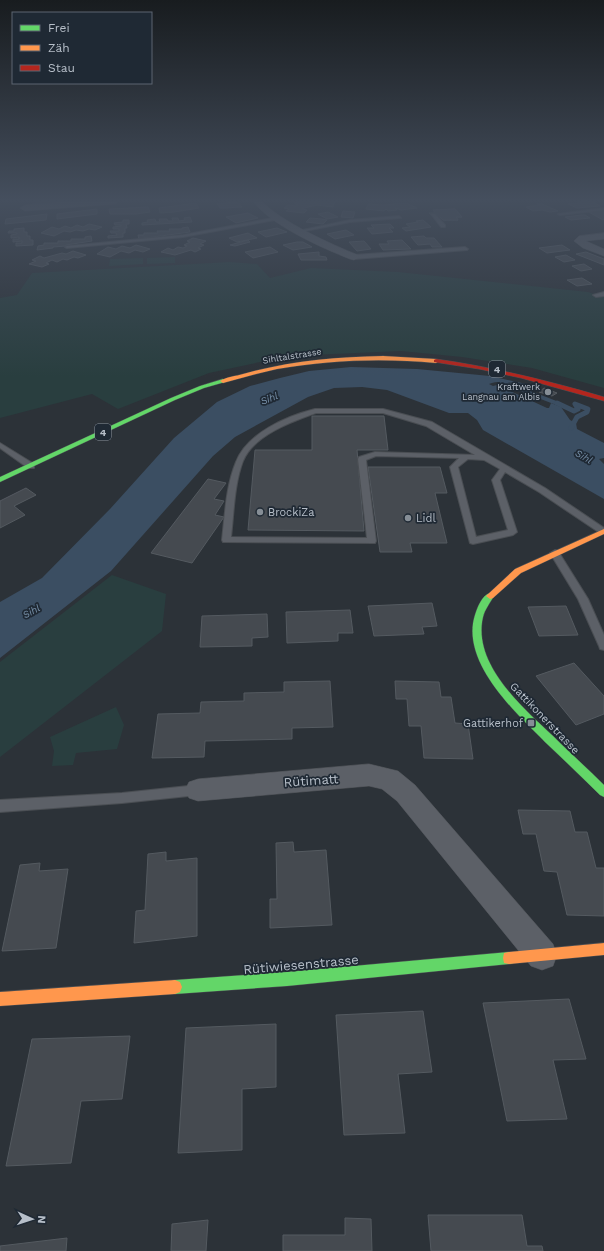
<svg xmlns="http://www.w3.org/2000/svg" width="604" height="1251" viewBox="0 0 604 1251" font-family="'Work Sans',sans-serif">
<style>
.green{fill:#293e3f}
.water{fill:#3b4e62}
.lines{fill:none;stroke-linecap:round;stroke-linejoin:round}
.stream-far1{stroke:#3b4e62;stroke-width:4}
.stream{stroke:#3b4e62;stroke-width:5}
.building{fill:#454a50;stroke:#545a60}
.lane-casing{stroke:#4a4e53;stroke-width:2}
.street-casing{stroke:#4a4e53;stroke-width:1}
.fast-casing{stroke:#4a4e53;stroke-width:1}
.slow-casing{stroke:#4a4e53;stroke-width:1}
.jam-casing{stroke:#4a4e53;stroke-width:1}
.lane{fill:#5c6067;fill-rule:evenodd}
.street{fill:#5c6067;fill-rule:evenodd}
.fast{fill:#63d668;fill-rule:evenodd}
.slow{fill:#ff974d;fill-rule:evenodd}
.jam{fill:#b3261e;fill-rule:evenodd}
.poi-dot{fill:#868e96;stroke:#1f2934;stroke-width:1.5}
.labels{text-anchor:middle;stroke-width:3.5;stroke-linejoin:round;paint-order:stroke}
.far-street-label{font-size:9px;fill:#b7bfc9;stroke:#1f2934}
.far-poi-label{font-size:9px;fill:#b7bfc9;stroke:#1f2934;text-anchor:end}
.shield{fill:#1f2934;stroke:#89929c;stroke-width:1}
.shield-label{font-size:10px;font-weight:bold;fill:#b7bfc9}
.far-water-label{font-size:10px;font-style:italic;fill:#7891aa;stroke:#1f2934}
.poi-label{font-size:11px;fill:#b7bfc9;stroke:#1f2934;text-anchor:start}
.street-label{font-size:11px;fill:#b7bfc9;stroke:#1f2934}
.near-street-label{font-size:13px;fill:#b7bfc9;stroke:#1f2934}
</style>
<rect width="100%" height="100%" fill="#2c3238"/>
<g class="green">
<polygon points="175,257 175,263 147,264 147,258"/>
<polygon points="143,258 143,264 109,266 110,259"/>
<polygon points="230,262 257,264 270,278 311,268 398,272 588,292 604,297 604,388 532,368 462,357 401,351 288,356 209,373 118,409 92,394 0,418 0,298 17,295 32,273"/>
<polygon points="112,575 166,594 162,631 0,757 0,662"/>
<polygon points="116,707 124,725 117,749 76,753 73,765 52,766 54,751 50,737"/>
</g>
<path class="water" d="M351,367L417,369L490,376L540,387L536,390C522,385 503,378 489,384L493,386L497,385L547,408H549L551,403L561,407L570,420L576,423L577,429L604,443V458L599,459L604,464V499L483,430L477,420L468,413H449L387,390L362,387L334,388L308,397L235,437L213,456L111,571L0,658V602L42,578L110,509L174,438L217,402L250,386L280,378L309,371Z"/>
<g class="lines">
<polyline class="stream-far1" points="502,382 559,404"/>
<polyline class="stream" points="557,403 574,411 578,409 575,404 588,409 587,412 577,417 571,428"/>
</g>
<g class="building">
<polygon points="33,201 68,201 33,205"/>
<polygon points="302,201 314,202 335,201 333,207 317,205 304,208 302,209 307,210 304,213 286,211 289,209 284,208 288,205 296,206 298,205 294,203"/>
<polygon points="577,201 592,201 600,206 577,208 568,204 579,203"/>
<polygon points="232,202 239,203 242,207 224,208 220,208 217,204"/>
<polygon points="196,203 199,208 174,212 160,213 159,208"/>
<polygon points="406,203 417,208 401,210 395,208 397,210 388,211 386,209 384,211 366,209 368,204 384,205"/>
<polygon points="537,204 542,204 558,211 550,212 542,210 533,211 526,207 539,205"/>
<polygon points="148,207 150,212 136,214 110,214 109,209"/>
<polygon points="97,209 97,214 57,219 57,214"/>
<polygon points="455,209 462,217 456,217 458,220 443,220 433,210"/>
<polygon points="455,209 462,217 456,217 458,220 443,220 437,215 431,215 429,213 435,213 433,210"/>
<polygon points="604,210 604,219 603,220 587,211"/>
<polygon points="343,211 355,212 353,218 341,217"/>
<polygon points="328,212 338,217 327,219 318,214"/>
<polygon points="248,213 258,218 236,223 226,217"/>
<polygon points="47,214 46,220 5,224 6,219"/>
<polygon points="581,215 585,215 590,218 571,220 565,217"/>
<polygon points="190,217 192,222 142,225 142,223 148,222 147,220 155,219 156,222 160,222 159,219 167,219 168,221 173,221 172,218 178,218 179,221 185,220 184,218"/>
<polygon points="310,218 322,219 327,220 323,224 306,222"/>
<polygon points="123,220 129,220 129,224 126,224 127,228 125,228 125,233 123,233 123,237 108,238 108,236 117,235 116,233 111,233 110,231 119,231 119,229 113,229 113,227 121,226 121,225 115,225 114,223 123,222"/>
<polygon points="423,220 431,227 406,231 402,228 410,227 406,224 418,222 416,221"/>
<polygon points="89,224 102,227 95,230 89,229 83,231 76,230 70,232 64,231 54,236 41,233 52,227 59,229 65,226 71,228 77,225 83,227"/>
<polygon points="390,224 394,228 389,228 393,232 372,234 367,228 374,228 371,225"/>
<polygon points="188,227 190,232 139,239 138,235 144,235 144,233 158,233 157,231 170,231 169,229 182,229 182,228"/>
<polygon points="24,228 24,232 27,232 27,236 30,236 30,240 33,240 33,245 16,246 16,243 22,243 22,241 13,242 13,239 19,239 19,237 11,238 11,235 17,234 17,233 8,233 9,231 14,231 14,229"/>
<polygon points="277,228 287,232 266,237 258,232"/>
<polygon points="346,230 354,235 335,239 327,234"/>
<polygon points="248,233 257,238 237,242 229,238"/>
<polygon points="91,236 92,241 66,245 66,246 53,247 53,248 37,250 38,246 44,245 44,243 58,243 58,241 71,241 71,239 85,239 85,237"/>
<polygon points="424,236 426,238 434,238 442,247 432,247 430,244 418,245 411,237"/>
<polygon points="193,238 206,241 200,244 204,245 198,248 201,249 195,252 191,250 175,255 161,252 168,248 173,250 178,247 183,248 187,246 184,245 190,242 187,241"/>
<polygon points="248,240 250,242 235,246 230,245"/>
<polygon points="402,240 411,249 383,250 379,244 389,244 387,241"/>
<polygon points="364,241 371,249 357,251 349,242"/>
<polygon points="297,242 303,242 312,247 293,250 283,245"/>
<polygon points="136,245 150,249 143,252 135,250 129,253 121,251 110,257 97,254 108,247 116,249 122,246 130,248"/>
<polygon points="562,245 570,250 547,253 539,248"/>
<polygon points="270,247 278,252 253,258 245,252"/>
<polygon points="73,251 86,255 78,258 74,257 67,260 63,259 57,262 52,260 46,263 49,264 42,267 29,264 36,261 32,260 40,256 44,258 62,253 66,254"/>
<polygon points="319,252 319,256 326,257 327,260 301,260 298,254"/>
<polygon points="586,252 604,259 604,265 576,254"/>
<polygon points="566,255 575,260 564,262 555,257"/>
<polygon points="584,264 592,269 581,271 572,266"/>
<polygon points="582,278 592,284 577,286 567,280"/>
<polygon points="544,388 557,393 552,396 539,392"/>
<polygon points="312,416 384,416 388,450 357,450 364,531 248,530 255,450 312,450"/>
<polygon points="368,467 440,467 447,493 435,493 447,543 410,543 412,552 380,552"/>
<polygon points="208,479 226,483 214,499 224,501 215,515 224,517 192,563 151,553"/>
<polygon points="26,488 36,495 14,506 25,515 0,528 0,501"/>
<polygon points="432,603 437,626 422,627 424,634 374,636 368,606"/>
<polygon points="566,606 578,635 539,636 528,607"/>
<polygon points="350,610 353,633 338,633 338,641 287,643 286,612"/>
<polygon points="267,614 268,637 252,638 252,646 200,647 202,616"/>
<polygon points="574,663 604,696 604,714 576,725 536,676"/>
<polygon points="330,681 333,727 292,728 292,739 205,741 204,757 152,758 158,714 200,713 201,702 244,701 244,693 284,692 284,682"/>
<polygon points="395,681 439,682 441,697 451,697 455,723 468,724 473,759 424,758 421,726 409,726 407,699 396,699"/>
<polygon points="518,810 570,811 575,832 587,832 596,868 604,868 604,916 567,915 557,872 544,871 536,834 523,834"/>
<polygon points="293,842 294,852 326,850 332,925 270,928 270,899 277,899 276,843"/>
<polygon points="166,852 166,861 197,858 197,936 134,943 136,911 145,910 148,854"/>
<polygon points="40,863 39,871 68,869 56,948 2,951 20,865"/>
<polygon points="569,999 586,1059 553,1060 567,1119 507,1121 483,1003"/>
<polygon points="423,1011 432,1072 398,1074 405,1133 344,1135 336,1015"/>
<polygon points="276,1024 276,1087 242,1089 242,1150 178,1153 186,1028"/>
<polygon points="130,1036 122,1099 81,1101 71,1163 6,1166 32,1039"/>
<polygon points="428,1215 522,1215 527,1246 542,1246 543,1251 431,1251"/>
<polygon points="345,1218 371,1219 372,1251 283,1251 283,1235 345,1235"/>
<polygon points="208,1220 206,1251 171,1251 172,1224"/>
<polygon points="67,1238 66,1251 0,1251 0,1246"/>
</g>
<g class="lines">
<g class="lane-casing">
<g id="lane">
<polygon points="604,208 604,210 560,215 558,214"/>
<polygon points="431,214 435,214 445,225 445,227 441,227"/>
<polygon points="399,216 401,218 350,222 300,232 298,231 350,220"/>
<polygon points="278,217 280,219 183,237 67,248 65,247 67,246 183,235"/>
<polygon points="465,247 468,249 467,250 354,259 351,257 354,255"/>
<polygon points="604,292 604,296 596,297 593,295"/>
<path d="M315,409H383L432,422L545,488L604,528V533H600L539,492L505,472L500,480L517,532L513,535L473,544L470,543L450,467L459,458L376,456L366,460L376,541L375,543L223,542L222,540C225,514 226,486 236,462C247,433 287,416 315,409ZM316,413H383L426,426L475,455L375,452L359,457L358,459L367,538L231,537C234,512 234,485 243,461C254,435 291,422 316,413ZM468,459L484,460L500,469L492,480L508,530L476,537L458,467Z"/>
<polygon points="0,443 34,464 34,468 28,468 0,448"/>
<polygon points="555,550 558,551 588,599 604,635 604,650 600,649 599,646 578,599 550,553"/>
<polygon points="198,785 202,786 204,790 202,794 198,795 122,803 0,812 0,800 122,793"/>
</g>
</g>
<g class="street-casing">
<g id="street">
<polygon points="74,201 119,201 115,204 25,211 20,208 25,205"/>
<path d="M253,201H262C279,221 333,245 358,255L359,257L354,260L350,259C322,248 270,225 253,201Z"/>
<polygon points="604,233 604,239 586,241 604,249 604,256 583,248 574,241 579,236"/>
<polygon points="369,764 398,771 415,785 553,944 557,955 553,966 542,970 531,966 397,801 382,789 369,786 198,801 189,798 185,790 189,782 198,779"/>
</g>
</g>
<g class="fast-casing">
<g id="fast">
<polygon points="223,379 226,381 225,382 204,388 175,400 0,482 0,477 171,398 200,386"/>
<path d="M490,593L494,596C490,603 485,609 483,617C472,664 523,708 553,736C570,753 587,768 604,785V797L600,795C582,777 564,760 545,742C516,713 460,662 475,615C477,608 482,595 490,593Z"/>
<polygon points="509,952 514,953 515,958 514,963 509,964 287,986 175,994 170,992 168,987 170,982 175,980 287,972"/>
</g>
</g>
<g class="slow-casing">
<g id="slow">
<path d="M383,356L436,359L439,361L436,363C382,358 330,360 277,369C259,373 241,378 223,383L220,381C226,377 236,376 243,374C289,361 336,357 383,356Z"/>
<polygon points="604,529 604,534 521,573 493,598 490,599 486,596 515,569"/>
<polygon points="604,943 604,955 509,964 504,963 503,958 504,953 509,952"/>
<polygon points="175,980 180,982 182,987 180,992 175,994 0,1006 0,992"/>
</g>
</g>
<g class="jam-casing">
<path id="jam" d="M436,359C493,367 549,381 604,397V401L521,378L479,369L434,362V360Z"/>
</g>
<use href="#lane" class="lane"/>
<use href="#street" class="street"/>
<use href="#fast" class="fast"/>
<use href="#slow" class="slow"/>
<use href="#jam" class="jam"/>
</g>
<linearGradient id="sky" x2="0" y2="1"><stop stop-color="#181c1f"/><stop offset="0.53" stop-color="#454f5e"/><stop offset="1" stop-color="#454f5e" stop-opacity="0"/></linearGradient>
<rect width="604" height="377" fill="url(#sky)"/>
<g class="poi-dot">
<circle cx="548" cy="392" r="4"/>
<circle cx="260" cy="512" r="4"/>
<circle cx="408" cy="518" r="4"/>
<rect x="527" y="719" width="8" height="8" rx="2"/>
</g>
<g class="labels">
<g class="far-street-label">
<text transform="translate(292 356) rotate(-9)" y="3">Sihltalstrasse</text>
</g>
<g class="far-poi-label">
<text x="540" y="390">Kraftwerk<tspan x="540" dy="10">Langnau am Albis</tspan></text>
</g>
<g class="shield">
<rect x="489" y="361" width="16" height="16" rx="3"/>
<rect x="95" y="424" width="16" height="16" rx="3"/>
</g>
<g class="shield-label">
<text x="497" y="373">4</text>
<text x="103" y="436">4</text>
</g>
<g class="far-water-label">
<text transform="translate(269 398) rotate(-22)" y="4">Sihl</text>
<text transform="translate(584 456) rotate(30)" y="4">Sihl</text>
<text transform="translate(31 611) rotate(-29)" y="4">Sihl</text>
</g>
<g class="poi-label">
<text x="268" y="516">BrockiZa</text>
<text x="416" y="522">Lidl</text>
<text x="523" y="727" text-anchor="end">Gattikerhof</text>
</g>
<g class="street-label">
<text transform="translate(545 718) rotate(46)" y="4">Gattikonerstrasse</text>
</g>
<g class="near-street-label">
<text transform="translate(311 780) rotate(-4)" y="5">Rütimatt</text>
<text transform="translate(301 964) rotate(-5)" y="5">Rütiwiesenstrasse</text>
</g>
</g>
<rect x="12" y="12" width="140" height="72" fill="#1f2934" stroke="#5c6570"/>
<rect x="20" y="25" width="20" height="6" fill="#63d668" stroke="#5c6570"/>
<text x="48" y="32" font-size="12" fill="#b7bfc9">Frei</text>
<rect x="20" y="45" width="20" height="6" fill="#ff974d" stroke="#5c6570"/>
<text x="48" y="52" font-size="12" fill="#b7bfc9">Zäh</text>
<rect x="20" y="65" width="20" height="6" fill="#b3261e" stroke="#5c6570"/>
<text x="48" y="72" font-size="12" fill="#b7bfc9">Stau</text>
<g transform="translate(32 1219) rotate(93)" stroke="#1f2934" stroke-width="3" paint-order="stroke">
<path d="M0-3L7 15L0 10L-7 15Z" fill="#b7bfc9"/>
<text y="-6" font-size="11" font-weight="bold" text-anchor="middle" fill="#b7bfc9">N</text>
</g>
</svg>
